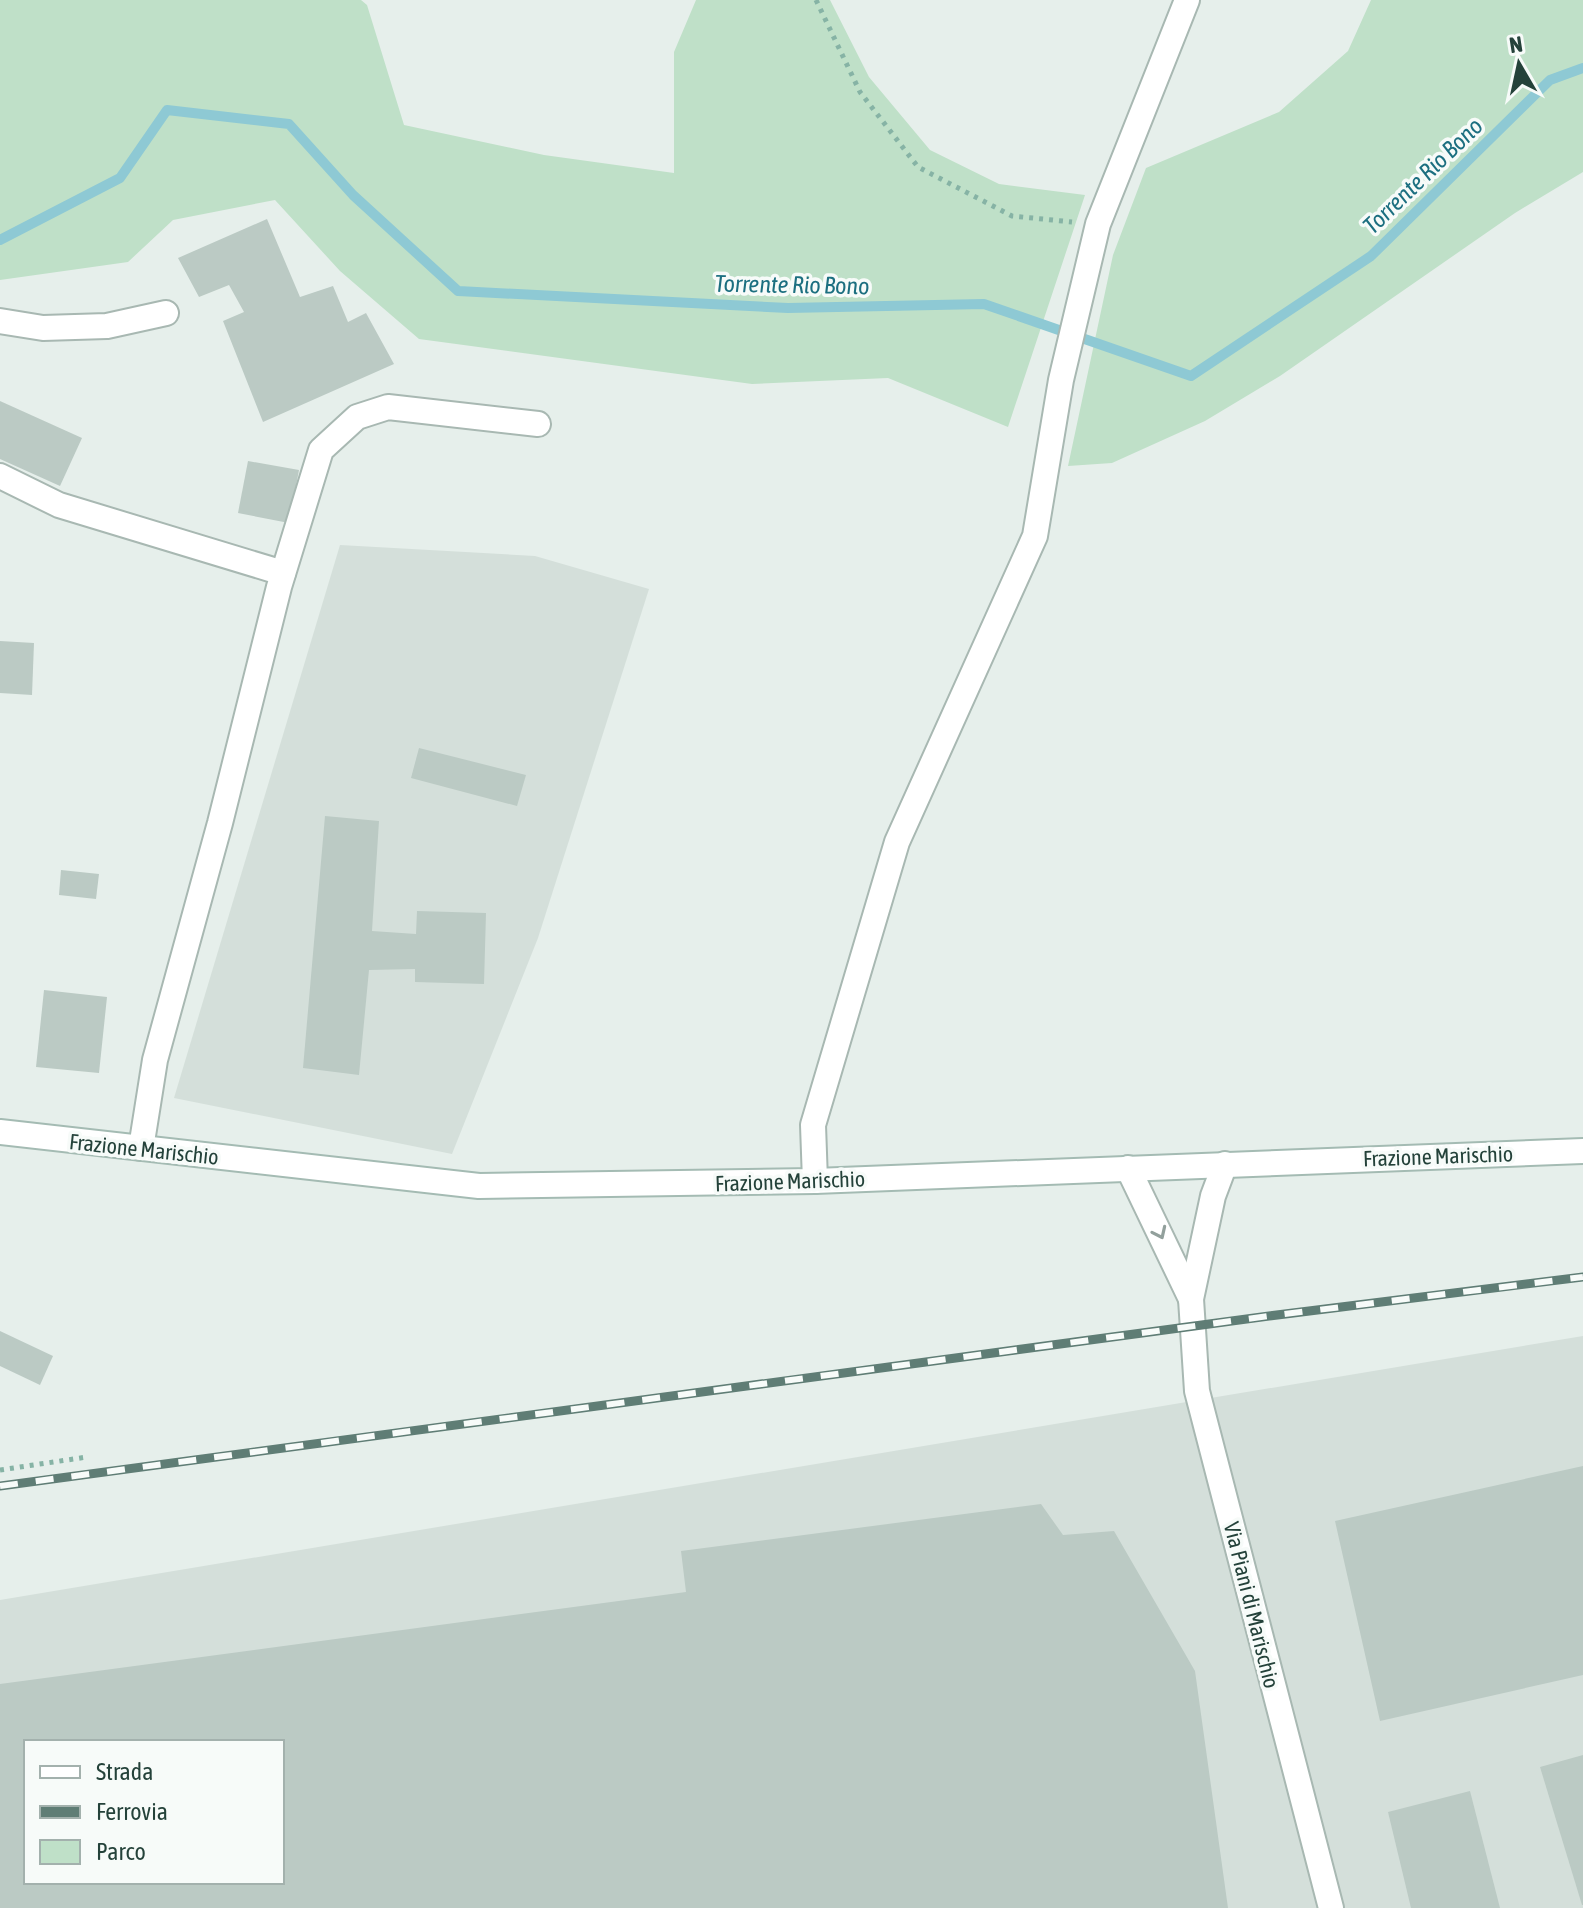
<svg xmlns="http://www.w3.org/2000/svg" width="1583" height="1908" viewBox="0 0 1583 1908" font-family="'Asap Condensed',sans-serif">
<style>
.built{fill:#d4dfda;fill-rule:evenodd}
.green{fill:#bfe0c8}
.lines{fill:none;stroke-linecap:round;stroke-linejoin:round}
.stream{stroke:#8ec9d4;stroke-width:10}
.building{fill:#bbcac4;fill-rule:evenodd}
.minor-casing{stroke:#a8b8b2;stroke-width:28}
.tertiary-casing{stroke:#a8b8b2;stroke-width:28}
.secondary-casing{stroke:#a4bbb3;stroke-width:28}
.path{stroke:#86b3a5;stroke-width:5;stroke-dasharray:4 6;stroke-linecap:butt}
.minor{stroke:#fff;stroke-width:24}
.tertiary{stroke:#fff;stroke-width:24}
.secondary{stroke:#fff;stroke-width:24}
.rail-casing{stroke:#5f7d75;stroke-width:9}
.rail{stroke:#f7fbf9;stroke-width:6;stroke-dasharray:18;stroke-linecap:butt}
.oneway{stroke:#92a09c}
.labels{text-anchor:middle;stroke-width:7;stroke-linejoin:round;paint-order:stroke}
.street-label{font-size:22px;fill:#24423a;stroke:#f7fbf9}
.water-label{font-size:24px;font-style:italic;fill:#1c6f80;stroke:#f7fbf9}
</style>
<rect width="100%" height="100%" fill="#e6efeb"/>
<g class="built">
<polygon points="340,545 535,556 649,589 538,938 452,1154 174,1098"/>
<path d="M1583,1336V1908H0V1600ZM26,1742H282V1882H26Z"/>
</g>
<g class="green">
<polygon points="0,0 361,0 367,5 404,125 544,155 674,173 674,52 696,0 830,0 869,77 930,150 999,184 1085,195 1008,427 888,378 752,384 419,339 340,271 275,200 173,220 128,262 0,280"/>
<polygon points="1371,0 1583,0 1583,172 1515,213 1280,376 1205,421 1112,463 1068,466 1113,255 1146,168 1279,112 1348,51"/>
</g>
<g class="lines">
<polyline class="stream" points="0,240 120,178 167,110 289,124 353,195 458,291 788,308 984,304 1191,376 1371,256 1550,80 1583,68"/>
</g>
<g class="building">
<polygon points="267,219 300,297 333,286 348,322 366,313 394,364 263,422 223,321 244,312 229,285 199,297 178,258"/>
<polygon points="0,401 82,438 60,486 0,459"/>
<polygon points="248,461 299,470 289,523 238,513"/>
<polygon points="0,641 34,643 32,695 0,693"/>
<polygon points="419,748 526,775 517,806 411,778"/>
<polygon points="325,816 379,821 372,931 416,934 417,911 486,913 484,984 415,982 415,969 369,970 359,1075 303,1068"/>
<polygon points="61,870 99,874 96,899 59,895"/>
<polygon points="44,990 107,997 99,1073 36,1067"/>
<polygon points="0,1331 53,1356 40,1385 0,1366"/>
<polygon points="1583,1466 1583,1675 1380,1721 1335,1521"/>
<path d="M1041,1504L1063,1535L1114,1531L1195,1671L1228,1908H0V1684L686,1592L681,1551ZM26,1742H282V1882H26Z"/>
<polygon points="1583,1755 1583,1905 1582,1905 1540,1767"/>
<polygon points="1470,1791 1500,1908 1411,1908 1388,1812"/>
</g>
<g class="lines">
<g class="minor-casing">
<g id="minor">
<polyline points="0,321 43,328 107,326 166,313"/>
<polyline points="0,476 59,505 283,573"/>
<polyline points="141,1148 155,1060 220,823 279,587 321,450 357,417 388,407 538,424"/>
<polyline points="1225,1164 1213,1196 1191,1299 1197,1391 1331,1908"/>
<polyline points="1128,1168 1191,1299"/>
</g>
</g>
<g class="tertiary-casing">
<polyline id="tertiary" points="815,1181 813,1125 897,842 1035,536 1061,380 1098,224 1187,0"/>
</g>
<g class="secondary-casing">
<polyline id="secondary" points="0,1132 479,1186 815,1181 1583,1151"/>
</g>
<g class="path">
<polyline points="816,0 860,92 918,167 1012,216 1072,222"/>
<polyline points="0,1470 87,1457"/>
</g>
<use href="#minor" class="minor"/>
<use href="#tertiary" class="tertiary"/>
<use href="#secondary" class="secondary"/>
<g class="rail-casing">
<polyline id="rail" points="0,1486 1269,1316 1583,1277"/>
</g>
<use href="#rail" class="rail"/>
</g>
<defs><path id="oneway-chevron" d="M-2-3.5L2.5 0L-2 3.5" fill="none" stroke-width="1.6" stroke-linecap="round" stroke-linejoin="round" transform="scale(2)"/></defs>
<use class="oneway" href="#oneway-chevron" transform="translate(1160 1233) rotate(65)"/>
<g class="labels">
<g class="street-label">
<text transform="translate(144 1149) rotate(6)" y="8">Frazione Marischio</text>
<text transform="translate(1438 1156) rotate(-2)" y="8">Frazione Marischio</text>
<text transform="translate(790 1181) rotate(-2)" y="8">Frazione Marischio</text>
<text transform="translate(1252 1605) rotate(76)" y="8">Via Piani di Marischio</text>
</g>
<g class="water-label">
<text transform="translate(1423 176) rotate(-44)" y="8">Torrente Rio Bono</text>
<text transform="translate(792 285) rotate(1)" y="8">Torrente Rio Bono</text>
</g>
</g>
<rect x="24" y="1740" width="260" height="144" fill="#f7fbf9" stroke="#a3b1ad" stroke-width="2"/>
<rect x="40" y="1766" width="40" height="12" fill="#ffffff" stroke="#a3b1ad" stroke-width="2"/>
<text x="96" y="1780" font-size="24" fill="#24423a">Strada</text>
<rect x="40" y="1806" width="40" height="12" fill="#5f7d75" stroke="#a3b1ad" stroke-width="2"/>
<text x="96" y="1820" font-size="24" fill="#24423a">Ferrovia</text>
<rect x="40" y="1840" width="40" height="24" fill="#bfe0c8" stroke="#a3b1ad" stroke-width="2"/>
<text x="96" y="1860" font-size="24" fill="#24423a">Parco</text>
<g transform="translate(1519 64) rotate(351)" stroke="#f7fbf9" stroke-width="6" paint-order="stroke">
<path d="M0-6L14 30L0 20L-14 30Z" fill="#24423a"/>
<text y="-12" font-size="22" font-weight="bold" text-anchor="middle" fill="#24423a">N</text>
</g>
</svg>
